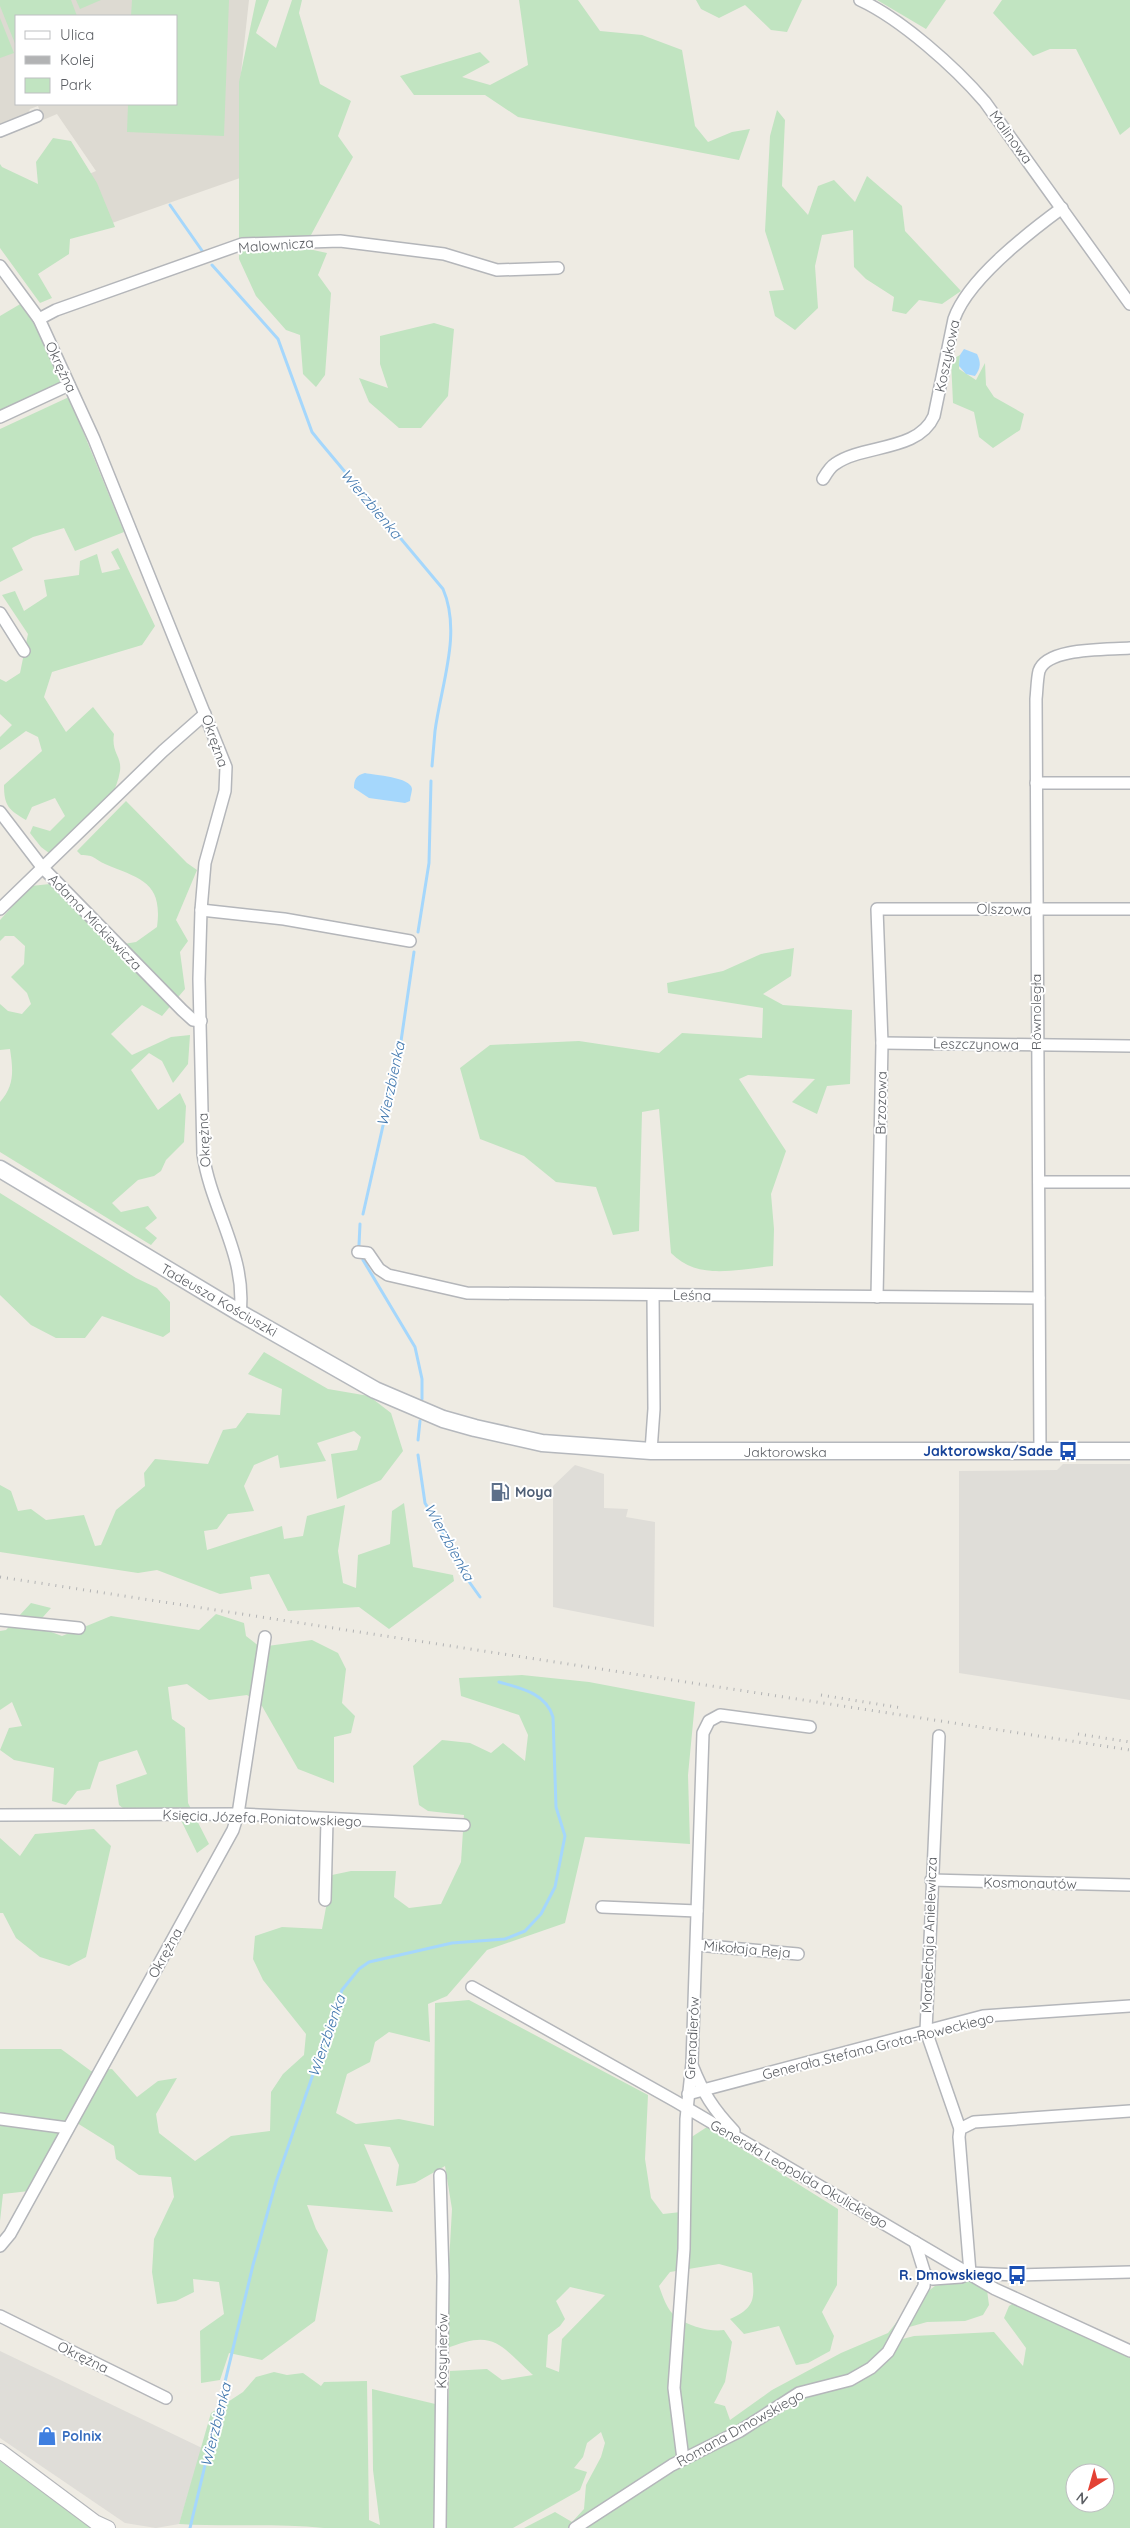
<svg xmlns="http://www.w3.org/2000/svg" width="1130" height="2528" viewBox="0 0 1130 2528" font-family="Quicksand,sans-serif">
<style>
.industrial{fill:#dfddd8}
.education{fill:#dddad2;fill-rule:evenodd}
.green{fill:#c1e4c1;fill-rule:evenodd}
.water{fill:#a5d7fc}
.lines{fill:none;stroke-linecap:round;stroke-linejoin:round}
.stream{stroke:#a5d7fc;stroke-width:3}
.minor-casing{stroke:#b4b6ba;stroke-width:14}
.tertiary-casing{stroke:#b4b6ba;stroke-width:16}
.secondary-casing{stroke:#b5b8bd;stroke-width:19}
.minor{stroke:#fff;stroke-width:11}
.tertiary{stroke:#fff;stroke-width:14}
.secondary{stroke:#fff;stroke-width:16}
.rail{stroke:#b2b3b4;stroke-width:3;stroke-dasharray:1 6;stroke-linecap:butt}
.labels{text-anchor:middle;stroke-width:4;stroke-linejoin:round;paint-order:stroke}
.street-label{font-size:14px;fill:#5c5f64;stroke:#fff}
.transit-label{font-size:14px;font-weight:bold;fill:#164399;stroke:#fff;text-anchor:end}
.service-label{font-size:14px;font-weight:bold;fill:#4e5e75;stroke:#fff;text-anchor:start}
.shop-label{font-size:14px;font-weight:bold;fill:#366cbe;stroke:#fff;text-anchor:start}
.water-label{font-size:15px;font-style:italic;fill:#4278ae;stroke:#fff}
</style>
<rect width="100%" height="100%" fill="#eeebe3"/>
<g class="industrial">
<polygon points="1063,1464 1130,1464 1130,1700 959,1673 959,1471 1057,1470"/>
<polygon points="575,1465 604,1474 604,1508 628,1509 626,1517 655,1522 654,1627 553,1607 553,1486"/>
<polygon points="0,2351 202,2448 179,2524 156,2528 125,2523 0,2438"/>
</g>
<path class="education" d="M0,0H249L239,91L240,178L112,223L82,177L96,171L57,114L43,120L38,106L30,109L27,116L0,126ZM16,16H176V104H16Z"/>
<g class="green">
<polygon points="0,0 71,0 77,16 16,16 16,46 0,6"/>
<polygon points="76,0 101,0 80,9"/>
<polygon points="132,0 229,0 224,136 127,132 128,104 176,104 176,16 131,16"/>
<polygon points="256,0 269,0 256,33 276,48 292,0 302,0 299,13 320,84 351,101 338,136 353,157 304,248 327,253 318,275 331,293 325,375 316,387 303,374 300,335 286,330 256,296 239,259 239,82"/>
<polygon points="519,0 578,0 600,31 642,35 682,50 695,126 708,142 732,132 750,129 739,160 518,117 485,95 414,95 400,76 480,52 490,62 462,77 490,85 528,65"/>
<polygon points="696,0 802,0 787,32 771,30 745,5 719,18 701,9"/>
<polygon points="877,0 946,0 926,29"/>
<polygon points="1002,0 1130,0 1130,127 1120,135 1076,49 1050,49 1033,56 993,13"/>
<polygon points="0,18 14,53 0,58"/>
<polygon points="777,110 785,120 782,186 808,215 818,186 834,180 855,202 867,176 902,206 905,231 961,291 942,304 919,300 906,314 892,311 894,297 866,279 854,267 853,230 822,235 815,266 818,308 795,330 775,316 769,291 784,290 765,231 770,136"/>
<polygon points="53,138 71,141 97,183 115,227 70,239 69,254 38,274 52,298 40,303 0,248 0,164 2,167 38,184 36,162"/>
<polygon points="22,303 33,319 62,386 0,412 0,316"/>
<polygon points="434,323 454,329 448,396 421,428 399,428 369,402 359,378 388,388 380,364 380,336"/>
<polygon points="960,355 959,369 976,380 985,363 986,385 994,397 1024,414 1020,430 993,448 979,437 974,412 953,403 951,360"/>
<polygon points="69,397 124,532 75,551 64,528 33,537 12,548 23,570 0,582 0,429"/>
<path d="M118,548L155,626L142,645L52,672L44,697L66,732L93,707L114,734C111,753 122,756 120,771C114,809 79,832 53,856L41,847L30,833L33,826L50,831L65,816L55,798L32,807L26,820C9,810 4,806 4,785L42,751L38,737L26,731L0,750V737L12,725L0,714V679L6,682L20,673L28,634L2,595L15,591L24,611L47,596L44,580L79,575L80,561L97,554L102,573L120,569L111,552Z"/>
<path d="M126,801L187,863L197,870L176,920L188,941L180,952L185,989L162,1016L142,1005L111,1034L132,1055L171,1037L190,1035L188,1064L173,1083L162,1061L149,1053L131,1070L158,1110L180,1093L186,1106L184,1142L166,1160L161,1171L154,1176L138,1180L112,1203L121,1212L148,1206L157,1218L145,1228L157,1238L151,1245L0,1152V1102C15,1085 13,1070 10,1049L0,1050V1004L8,1011L22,1014L31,1004L27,993L11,977L24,964L25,946L14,936H5L0,941V920L31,886L50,884L112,946L136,942L157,927C163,882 141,879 105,864C94,859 95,855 81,855L77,851Z"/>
<path d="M794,948L791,976L763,994L783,1005L852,1010L850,1084L827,1086L817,1114L792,1102L815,1079L748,1075L739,1079L786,1151L771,1194L774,1229L773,1266C737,1269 698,1281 671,1253L659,1109L642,1112L639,1231L613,1235L596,1187L556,1182L524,1156L480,1139L460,1068L490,1045L579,1041L659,1053L682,1033L762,1038L763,1008L668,993L667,983L723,971L761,954Z"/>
<polygon points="0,1193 136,1278 157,1288 170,1302 170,1332 163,1337 102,1316 85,1338 56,1338 31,1325 0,1295"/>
<polygon points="264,1352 328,1389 369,1396 391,1413 403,1451 381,1480 337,1499 331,1454 357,1450 361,1437 354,1431 317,1443 326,1461 280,1468 278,1455 254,1465 244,1486 254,1511 228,1514 217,1529 204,1531 207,1550 282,1526 284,1539 303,1536 307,1516 345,1505 338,1551 343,1583 356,1588 358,1555 390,1544 392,1511 404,1503 413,1567 453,1575 454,1581 389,1629 359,1607 288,1611 269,1574 250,1577 252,1589 220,1594 157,1570 138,1573 0,1552 0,1485 11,1491 18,1511 31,1509 46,1520 84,1515 95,1546 101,1545 116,1510 145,1486 144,1473 155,1459 208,1464 223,1430 236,1428 247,1413 280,1415 282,1389 248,1374"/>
<polygon points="31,1603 51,1608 35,1626 62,1636 111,1616 199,1630 216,1614 244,1623 246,1636 260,1647 312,1640 338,1653 346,1669 342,1703 355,1716 351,1733 334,1737 334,1783 298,1769 262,1706 247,1695 209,1700 187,1684 168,1687 172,1719 185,1728 188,1803 209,1844 197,1853 179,1816 133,1816 119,1805 116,1785 147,1774 137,1750 99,1762 90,1789 77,1791 66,1805 52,1801 54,1768 14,1760 0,1750 9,1728 22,1726 12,1702 0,1710 0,1631 6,1630"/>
<path d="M522,1675L589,1682L695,1702L688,1775L690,1844L585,1837L565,1923L487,1950L447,1996L428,2004L430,2042L389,2032L375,2042L370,2062L347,2074L336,2113L356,2124L399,2119L434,2126L435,2003L469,2000L648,2095L645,2159L651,2198L663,2214L681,2212L690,2138L707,2127L838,2209L837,2285L822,2312L834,2336L830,2351L808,2363L796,2365L779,2326L744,2334L730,2319C755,2308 755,2299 752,2273L719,2264L670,2272L659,2286C663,2297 667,2310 676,2317C689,2326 709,2332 724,2330L732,2342L725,2382L714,2403L725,2406L730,2420L772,2390L841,2353L888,2333L911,2304L935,2286L972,2280L987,2290L989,2305L983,2315L965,2321L927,2322L895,2331L891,2342L914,2336L994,2332L1023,2366L1026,2348L1004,2318L1009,2306L1012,2304L1020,2305L1130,2358V2528H524L555,2512L572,2522L584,2509L586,2485L601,2457L605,2443L601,2432L587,2443L583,2457L574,2468L587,2472L580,2490L513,2528H324C276,2523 227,2527 179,2524L211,2413L243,2392L256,2377L274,2372L287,2375L303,2373L321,2386L324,2382L367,2381L369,2520L380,2525L373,2470L372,2389L448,2407L450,2371L487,2369L502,2380L533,2375C498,2343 494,2329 445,2349L449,2323L447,2299L452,2209L445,2166L415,2183L396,2186L399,2165L390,2147L364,2144L393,2212L307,2205L316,2229L328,2250L315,2321L262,2360L229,2353L220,2380L201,2383L200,2331L224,2314L219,2282L193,2279L194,2292L176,2301L157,2304L152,2272L154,2239L174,2197L171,2177L139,2175L116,2159L114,2146L69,2118L29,2191L3,2194L0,2221V2049H61L91,2071L112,2069L137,2097L158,2081L177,2078L156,2114L159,2133L195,2161L231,2136L270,2131L271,2092L283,2074L304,2055L306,2034L263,1980L253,1959L255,1936L282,1927L322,1929L332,1875L351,1871H396L394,1897L409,1908L441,1904L461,1862L464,1815L428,1811L419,1805L413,1766L442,1740L470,1743L491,1753L503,1743L525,1761L528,1735L519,1715L461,1696L459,1678ZM570,2287L605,2295L562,2339L559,2372L546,2367L548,2335L560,2326L565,2319L556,2301ZM1075,2473H1105V2503H1075Z"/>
<polygon points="94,1829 111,1846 86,1957 69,1966 40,1957 16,1938 3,1913 0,1913 0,1838 20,1856 35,1834"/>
<polygon points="0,2461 89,2525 94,2528 0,2528"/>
</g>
<g class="water">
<path d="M964,349L977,354C981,362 981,368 975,376L966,374L959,366L960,355Z"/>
<path d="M365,773C374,775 411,777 412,789C412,792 410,797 410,801L405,803L369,798L354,788C354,780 356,775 365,773Z"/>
</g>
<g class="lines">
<g class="stream">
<polyline points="170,205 203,252"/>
<path d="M212,265L278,339L312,432L320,442L443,589C462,633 441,685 435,731C434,742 433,754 432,766"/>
<polyline points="418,932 429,863 431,781"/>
<polyline points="363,1214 399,1055 414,952"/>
<polyline points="359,1245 360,1224"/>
<polyline points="363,1260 415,1347 422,1379 422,1399"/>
<polyline points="418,1440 420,1421"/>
<polyline points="418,1455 425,1503 459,1560 465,1576 480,1597"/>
<path d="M190,2528L253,2265L276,2182L342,1990L359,1969L369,1962L452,1943L505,1939L525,1931L541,1914L555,1887L565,1836L556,1807L553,1717C546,1693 520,1688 499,1682"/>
</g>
<g class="minor-casing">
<g id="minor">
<path d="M860,0C901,19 955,67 985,102L1130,304"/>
<polyline points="0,131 37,116"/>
<path d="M0,266L39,319L94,439L226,767L225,791L205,863L201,910L199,979L203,1154C211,1209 247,1256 240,1313"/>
<polyline points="39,319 56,310 242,244 340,241 444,254 497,270 558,268"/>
<polyline points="0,417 69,385"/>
<path d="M823,479C826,474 830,467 835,464C863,444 918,452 934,416L954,319C968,279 1028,233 1062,208"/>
<polyline points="0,613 24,651"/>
<polyline points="1036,783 1130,783"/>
<polyline points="0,812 42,867 182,1010 193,1020 201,1021"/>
<polyline points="0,909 163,751 205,714"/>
<polyline points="201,910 284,919 410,941"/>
<polyline points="882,1043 1130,1046"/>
<polyline points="1039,1182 1130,1182"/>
<polyline points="358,1252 368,1253 379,1269 388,1275 467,1293 1039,1298"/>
<polyline points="877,1297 882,1043 877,909 1130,909"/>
<polyline points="651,1451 654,1409 653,1295"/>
<path d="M1040,1451L1036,699C1037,690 1037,679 1039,671C1047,647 1108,650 1130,648"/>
<polyline points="0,1620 79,1628"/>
<polyline points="939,1736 926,2031 960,2129"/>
<polyline points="0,1815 238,1814 464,1825"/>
<polyline points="931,1880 1130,1885"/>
<polyline points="325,1900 327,1820"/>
<polyline points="602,1907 697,1911"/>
<polyline points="697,1945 798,1954"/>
<polyline points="472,1987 675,2101 995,2289 1130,2351"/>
<path d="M692,2065C703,2093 713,2109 734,2131"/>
<polyline points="688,2094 983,2016 1130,2006"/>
<polyline points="0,2119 68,2128"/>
<polyline points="440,2175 443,2276 440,2528"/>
<polyline points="915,2242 925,2274"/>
<polyline points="0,2246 10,2234 233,1830 238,1814 265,1637"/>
<polyline points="970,2273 959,2137 960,2129 974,2122 1130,2111"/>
<polyline points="0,2316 166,2398"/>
<polyline points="683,2459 674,2388 684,2249 686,2119 692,2063 703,1733 709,1721 720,1715 810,1727"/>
<polyline points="575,2528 672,2465 740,2431 799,2393 850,2380 871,2368 888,2352 924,2286 925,2274 933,2279 961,2277 970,2273 1017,2275 1130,2272"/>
</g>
</g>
<g class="tertiary-casing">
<polyline id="tertiary" points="0,2451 95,2522 108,2528"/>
</g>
<g class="secondary-casing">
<polyline id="secondary" points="0,1169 240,1313 375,1390 443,1419 475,1428 542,1443 651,1451 1130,1451"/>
</g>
<use href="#minor" class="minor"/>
<use href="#tertiary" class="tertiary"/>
<use href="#secondary" class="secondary"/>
<g class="rail">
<polyline points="0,1577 1130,1750"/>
<polyline points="821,1695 902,1708"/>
<polyline points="1078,1734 1130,1742"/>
</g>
</g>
<defs>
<g id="bus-bare" transform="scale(1.5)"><path d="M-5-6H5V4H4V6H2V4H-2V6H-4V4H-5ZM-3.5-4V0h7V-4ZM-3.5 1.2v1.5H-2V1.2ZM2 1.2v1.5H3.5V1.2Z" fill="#1a4fb4" stroke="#fff" stroke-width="2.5" paint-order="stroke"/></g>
<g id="fuel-bare" transform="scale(1.5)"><path d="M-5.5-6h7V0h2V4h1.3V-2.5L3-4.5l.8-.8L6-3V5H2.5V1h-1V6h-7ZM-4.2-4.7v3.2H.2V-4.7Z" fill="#5c6f8a" stroke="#fff" stroke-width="2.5" paint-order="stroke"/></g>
<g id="shop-bare" transform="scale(1.5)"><path d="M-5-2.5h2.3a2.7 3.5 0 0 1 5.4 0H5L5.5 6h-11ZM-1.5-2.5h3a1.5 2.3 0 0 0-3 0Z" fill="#3f7fe0" stroke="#fff" stroke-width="2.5" paint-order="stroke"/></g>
</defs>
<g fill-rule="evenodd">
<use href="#bus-bare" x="1068" y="1451"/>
<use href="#fuel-bare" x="500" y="1492"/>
<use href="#bus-bare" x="1017" y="2275"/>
<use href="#shop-bare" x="47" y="2436"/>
</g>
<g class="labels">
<g class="street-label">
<text transform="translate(1011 137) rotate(54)" y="5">Malinowa</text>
<text transform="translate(276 245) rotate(-4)" y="5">Malownicza</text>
<text transform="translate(947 356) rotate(-78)" y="5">Koszykowa</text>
<text transform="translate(61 367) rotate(65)" y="5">Okrężna</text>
<text transform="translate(215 741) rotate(71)" y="5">Okrężna</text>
<text transform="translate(1004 909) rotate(1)" y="5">Olszowa</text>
<text transform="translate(95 922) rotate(46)" y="5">Adama Mickiewicza</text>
<text transform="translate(1036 1012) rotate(-90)" y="5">Równoległa</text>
<text transform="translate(976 1044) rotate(1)" y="5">Leszczynowa</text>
<text transform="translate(881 1103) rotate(-89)" y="5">Brzozowa</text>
<text transform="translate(204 1140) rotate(-93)" y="5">Okrężna</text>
<text transform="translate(692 1295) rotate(1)" y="5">Leśna</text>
<text transform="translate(219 1300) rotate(30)" y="5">Tadeusza Kościuszki</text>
<text x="785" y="1457">Jaktorowska</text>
<text transform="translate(262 1818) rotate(2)" y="5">Księcia Józefa Poniatowskiego</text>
<text transform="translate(1030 1883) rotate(1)" y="5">Kosmonautów</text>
<text transform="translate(929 1935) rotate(-88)" y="5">Mordechaja Anielewicza</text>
<text transform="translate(747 1949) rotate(5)" y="5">Mikołaja Reja</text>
<text transform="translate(165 1953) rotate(-61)" y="5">Okrężna</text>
<text transform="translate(692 2038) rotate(-87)" y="5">Grenadierów</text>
<text transform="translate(878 2046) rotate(-14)" y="5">Generała Stefana Grota-Roweckiego</text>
<text transform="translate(799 2174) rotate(30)" y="5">Generała Leopolda Okulickiego</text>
<text transform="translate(442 2351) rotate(-89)" y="5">Kosynierów</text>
<text transform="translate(83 2357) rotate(26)" y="5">Okrężna</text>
<text transform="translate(740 2428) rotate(-29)" y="5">Romana Dmowskiego</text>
</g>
<g class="transit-label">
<text x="1053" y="1456">Jaktorowska/Sade</text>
<text x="1002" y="2280">R. Dmowskiego</text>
</g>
<g class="service-label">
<text x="515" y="1497">Moya</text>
</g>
<g class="shop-label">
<text x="62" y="2441">Polnix</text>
</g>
<g class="water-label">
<text transform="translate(371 504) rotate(50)" y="5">Wierzbienka</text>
<text transform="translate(391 1084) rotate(-78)" y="5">Wierzbienka</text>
<text transform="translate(449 1542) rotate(61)" y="5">Wierzbienka</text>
<text transform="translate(327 2036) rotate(-71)" y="5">Wierzbienka</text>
<text transform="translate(216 2425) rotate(-76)" y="5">Wierzbienka</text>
</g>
</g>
<rect x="15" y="15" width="162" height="90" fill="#ffffff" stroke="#bebfc1"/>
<rect x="25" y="31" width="25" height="8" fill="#ffffff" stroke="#bebfc1"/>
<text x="60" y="40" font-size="15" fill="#5c5f64">Ulica</text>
<rect x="25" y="56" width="25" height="8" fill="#b2b3b4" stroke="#bebfc1"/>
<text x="60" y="65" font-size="15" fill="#5c5f64">Kolej</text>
<rect x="25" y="78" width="25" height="15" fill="#c1e4c1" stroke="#bebfc1"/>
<text x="60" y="90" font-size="15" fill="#5c5f64">Park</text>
<g transform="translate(1090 2488) rotate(217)"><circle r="24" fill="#ffffff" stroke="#bebfc1"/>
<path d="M0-4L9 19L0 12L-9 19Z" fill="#e34134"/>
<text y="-8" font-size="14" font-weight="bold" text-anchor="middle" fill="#5c5f64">N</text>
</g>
</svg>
